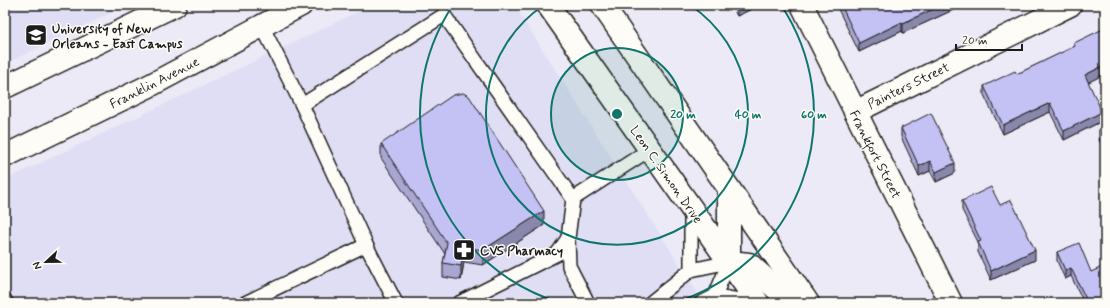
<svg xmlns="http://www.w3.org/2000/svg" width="1110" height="308" viewBox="0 0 1110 308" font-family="Mynerve,sans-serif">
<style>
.built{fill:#e0def5}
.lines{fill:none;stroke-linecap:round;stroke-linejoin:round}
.service-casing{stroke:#1c1c1c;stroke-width:16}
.minor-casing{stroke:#1c1c1c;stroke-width:25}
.tertiary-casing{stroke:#1c1c1c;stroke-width:25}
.secondary-casing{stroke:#1c1c1c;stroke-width:25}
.service{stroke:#fdfcf7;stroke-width:13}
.minor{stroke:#fdfcf7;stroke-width:22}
.tertiary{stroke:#fdfcf7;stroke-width:22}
.secondary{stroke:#fdfcf7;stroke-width:22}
.wall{fill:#a9a6d2;stroke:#1c1c1c}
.shaded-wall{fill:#8987ab;stroke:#1c1c1c}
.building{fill:#c4c1f4;stroke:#1c1c1c}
.ring{fill:none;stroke:#0f766e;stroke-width:2}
.labels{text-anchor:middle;stroke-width:3;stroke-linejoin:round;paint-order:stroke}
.poi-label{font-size:13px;font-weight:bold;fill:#1c1c1c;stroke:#fdfcf7;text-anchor:start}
.street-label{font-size:13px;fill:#1c1c1c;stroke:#fdfcf7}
.centre{fill:#0f766e;stroke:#fdfcf7;stroke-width:2}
.ring-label{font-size:12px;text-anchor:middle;font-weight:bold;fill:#0f766e;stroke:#fdfcf7;stroke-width:3;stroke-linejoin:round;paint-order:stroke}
</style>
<rect width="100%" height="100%" fill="#eceaf6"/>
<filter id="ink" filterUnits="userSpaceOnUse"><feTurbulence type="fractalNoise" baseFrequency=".025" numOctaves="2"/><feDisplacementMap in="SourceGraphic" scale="8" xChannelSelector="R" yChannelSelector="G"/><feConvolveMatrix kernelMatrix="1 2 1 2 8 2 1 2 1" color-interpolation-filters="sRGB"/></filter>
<g filter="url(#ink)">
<g class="built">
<polygon points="5,5 127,5 5,64"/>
<polygon points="372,5 514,5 704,303 5,303 5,180"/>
</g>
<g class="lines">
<g class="service-casing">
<g id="service">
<polyline points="262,26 302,105 444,15 573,199 649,150"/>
<polyline points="302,105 366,245"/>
<polyline points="568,238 569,266 588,303"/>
<polyline points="691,270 691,211"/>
<polyline points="715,296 729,262"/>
<polyline points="5,300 6,303"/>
<polyline points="245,303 366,245 396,303"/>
<polyline points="459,303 557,254 568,238 573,199"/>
<polyline points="650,303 691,270 729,262"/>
<polyline points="701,303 715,296 758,303"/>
</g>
</g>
<g class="minor-casing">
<g id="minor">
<polyline points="802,5 951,303"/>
<polyline points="855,112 1070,5"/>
</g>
</g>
<g class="tertiary-casing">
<g id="tertiary">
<polyline points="5,87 175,5"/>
<polyline points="5,156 149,86 301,5"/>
</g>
</g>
<g class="secondary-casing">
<g id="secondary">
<polyline points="548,5 758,303"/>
<polyline points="602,5 808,303"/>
<polyline points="729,189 729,262"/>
<polyline points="729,262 749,264 792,303"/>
</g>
</g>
<use href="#service" class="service"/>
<use href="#minor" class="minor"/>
<use href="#tertiary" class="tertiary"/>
<use href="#secondary" class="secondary"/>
</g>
<g class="wall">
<polygon points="731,5 758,5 758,6 737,16"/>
<polygon points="836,5 964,5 903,33 902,31 859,52"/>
<polygon points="1074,43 1105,74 1088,82 1102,121 1064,140 1050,112 1003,134 984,95 984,86 1017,74 1074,47"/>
<polygon points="1105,127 1105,151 1099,140 1099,130"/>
<polygon points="901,128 955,173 936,182 930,171 919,176 901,137"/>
<polygon points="381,144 544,225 483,265 464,262 461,280 443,277 443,263 445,254 381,158"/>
<polygon points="962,201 1000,205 1035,260 991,280 978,252 978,242 962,210"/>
<polygon points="1057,252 1091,272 1105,303 1084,303 1071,276 1065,279 1057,261"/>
</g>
<g class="shaded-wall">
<polygon points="740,5 758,5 758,6 737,16 737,6"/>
<polygon points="942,5 964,5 903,33 903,23"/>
<polygon points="902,22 902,31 859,52 859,43"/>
<polygon points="1105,65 1105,74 1085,84 1085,75"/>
<polygon points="1050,103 1050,112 1003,134 1003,125"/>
<polygon points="1102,112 1102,121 1064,140 1064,131"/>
<polygon points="930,161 930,171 919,176 919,166"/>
<polygon points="955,163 955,173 936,182 936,172"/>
<polygon points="544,211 544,225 483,265 483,250"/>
<polygon points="464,247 464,262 461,280 461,266"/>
<polygon points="1035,250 1035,260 991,280 991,271"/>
<polygon points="1071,268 1071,276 1065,279 1065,270"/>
</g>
<g class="building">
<polygon points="841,5 942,5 903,23 902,22 859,43"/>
<polygon points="1105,28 1105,65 1085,75 1102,112 1064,131 1050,103 1003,125 984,86 1015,71 1017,74 1075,46 1074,43"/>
<polygon points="463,93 469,96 544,211 483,250 464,247 461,266 443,263 447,243 381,144 453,95"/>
<polygon points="931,113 955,163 936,172 930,161 919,166 901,128"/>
<polygon points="1105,127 1105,142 1099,130"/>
<polygon points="991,187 1000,205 1011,200 1035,250 991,271 978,242 981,241 962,201"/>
<polygon points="1079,243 1091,272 1102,267 1105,272 1105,303 1088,303 1071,268 1065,270 1057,252"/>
</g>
</g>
<circle cx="617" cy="114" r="66" fill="#0f766e" fill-opacity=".12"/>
<g class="ring">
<circle cx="617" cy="114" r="66"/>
<path d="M690 5A131 131 0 1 1 544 5"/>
<path d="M561 303A197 197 0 0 1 453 5M781 5A197 197 0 0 1 673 303"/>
</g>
<defs>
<g id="university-square" transform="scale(1.15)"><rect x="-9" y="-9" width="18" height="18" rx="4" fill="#1c1c1c" stroke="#fdfcf7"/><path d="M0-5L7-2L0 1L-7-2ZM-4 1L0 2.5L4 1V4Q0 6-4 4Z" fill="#fff"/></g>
<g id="pharmacy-square" transform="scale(1.15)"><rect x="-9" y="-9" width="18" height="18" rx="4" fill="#1c1c1c" stroke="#fdfcf7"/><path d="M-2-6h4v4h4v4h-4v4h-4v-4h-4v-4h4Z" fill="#fff"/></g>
</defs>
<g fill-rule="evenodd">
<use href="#university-square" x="36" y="35"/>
<use href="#pharmacy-square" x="464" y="250"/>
</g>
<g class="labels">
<g class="poi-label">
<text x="52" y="33">University of New<tspan x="52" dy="15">Orleans - East Campus</tspan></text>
<text x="480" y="255">CVS Pharmacy</text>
</g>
<g class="street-label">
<text transform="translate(154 82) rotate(-27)" y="5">Franklin Avenue</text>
<text transform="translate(908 85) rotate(-26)" y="5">Painters Street</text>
<text transform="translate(876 154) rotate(63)" y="5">Frankfort Street</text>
<text transform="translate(667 174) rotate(55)" y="5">Leon C. Simon Drive</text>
</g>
</g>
<circle cx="617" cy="114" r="6" class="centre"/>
<g class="ring-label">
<text x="683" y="118">20 m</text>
<text x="748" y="118">40 m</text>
<text x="814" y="118">60 m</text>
</g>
<rect width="1110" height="308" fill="none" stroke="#fdfcf7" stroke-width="20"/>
<rect x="10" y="10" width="1090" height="288" fill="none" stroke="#1c1c1c" stroke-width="1.5" filter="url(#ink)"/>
<g transform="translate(46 262) rotate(248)" stroke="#fdfcf7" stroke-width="3" paint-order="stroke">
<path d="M0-3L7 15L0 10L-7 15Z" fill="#1c1c1c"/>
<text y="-6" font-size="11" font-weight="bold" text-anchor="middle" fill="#1c1c1c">N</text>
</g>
<path d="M956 44v6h66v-6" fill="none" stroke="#1c1c1c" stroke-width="2"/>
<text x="962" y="44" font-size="12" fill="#1c1c1c" stroke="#fdfcf7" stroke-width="3" paint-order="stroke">20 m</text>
</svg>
